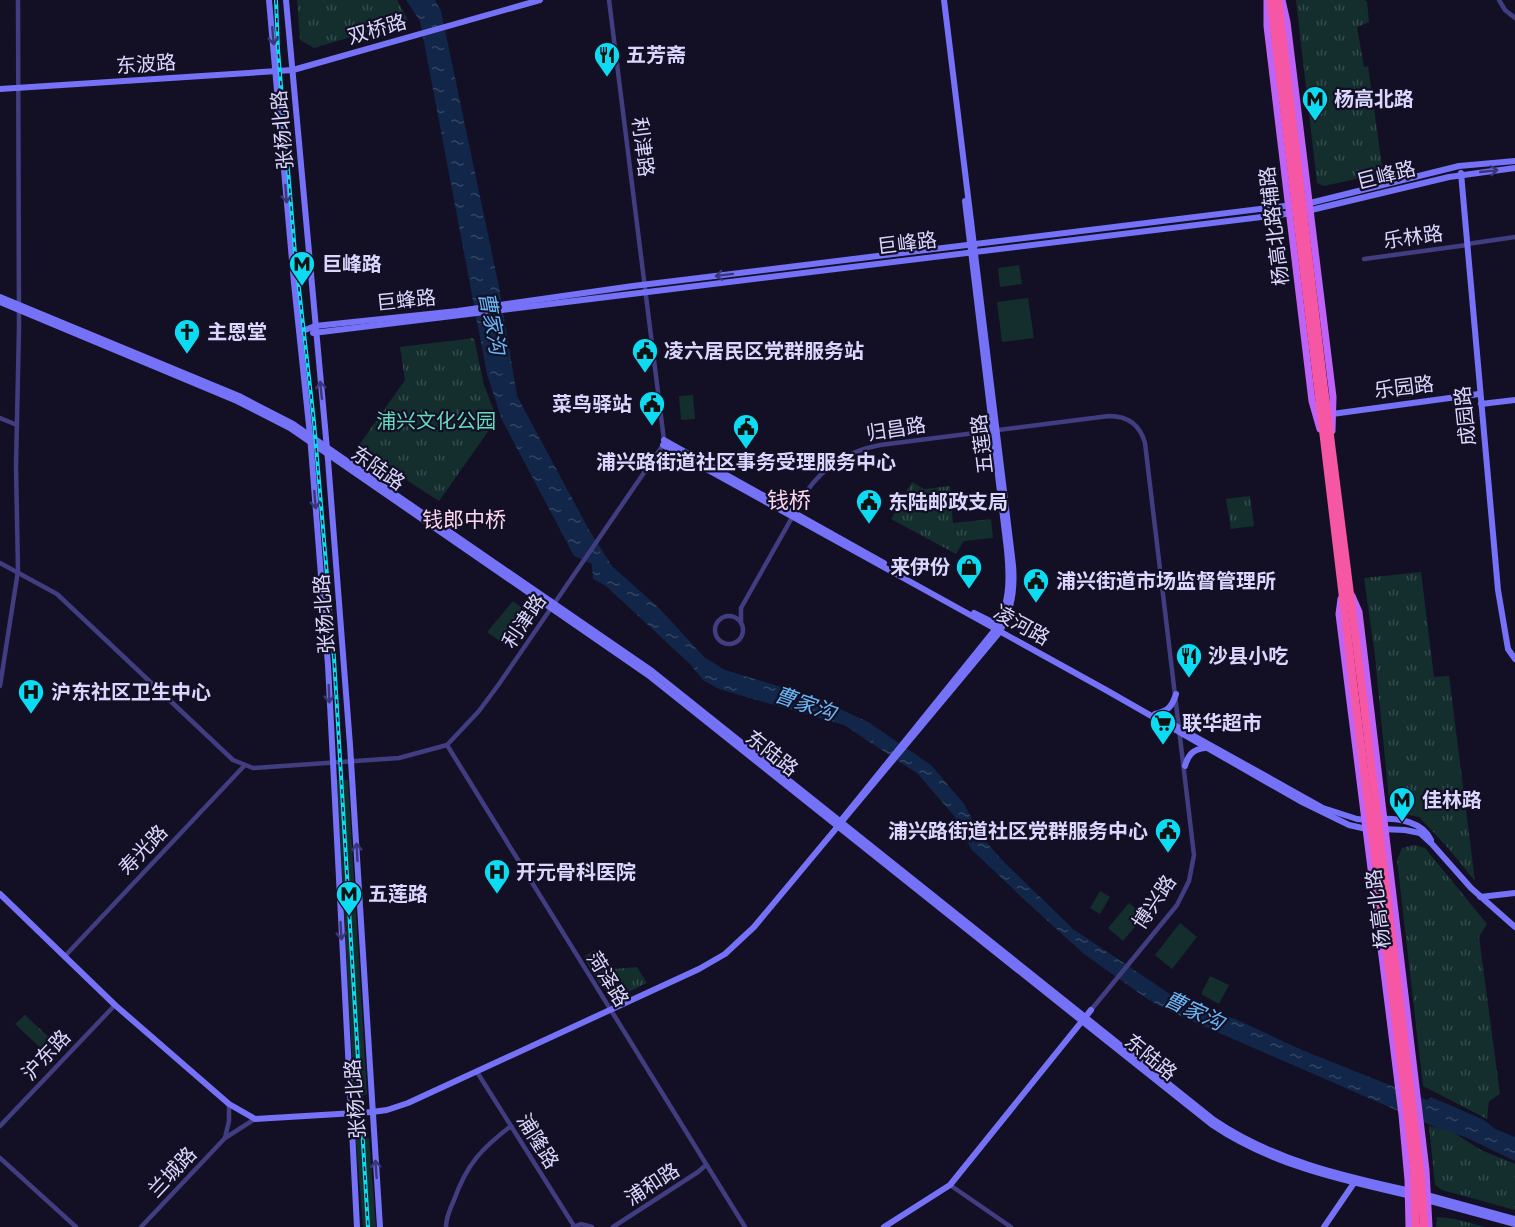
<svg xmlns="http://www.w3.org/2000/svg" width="1515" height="1227" viewBox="0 0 1515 1227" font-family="'Public Sans','Noto Sans SC',sans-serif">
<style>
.grass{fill:url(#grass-tufts)}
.garden{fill:#132e2d}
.water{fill:url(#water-ripples)}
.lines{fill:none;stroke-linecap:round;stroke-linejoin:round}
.street{stroke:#403d81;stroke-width:4.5}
.secondary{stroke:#7572f8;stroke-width:6}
.primary{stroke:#bf63f7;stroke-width:7}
.highway{stroke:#f657a4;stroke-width:8}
.rail-casing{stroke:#0cdbf2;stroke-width:4}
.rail{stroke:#131025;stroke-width:1.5;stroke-dasharray:4.5;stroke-linecap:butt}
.highway-bridge{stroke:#f657a4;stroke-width:8}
.oneway{stroke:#3a3779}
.labels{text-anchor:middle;stroke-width:4.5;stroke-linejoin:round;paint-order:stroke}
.street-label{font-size:20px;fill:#dad6fd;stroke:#131025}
.poi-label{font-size:20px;font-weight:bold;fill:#dad6fd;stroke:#131025;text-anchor:start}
.park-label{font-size:20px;fill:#65dabc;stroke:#131025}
.water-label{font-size:21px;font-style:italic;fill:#69b6f7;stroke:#131025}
.neighbourhood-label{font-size:21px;fill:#fdd7ef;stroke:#131025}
.quarter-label{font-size:22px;fill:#fdd7ef;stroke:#131025}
</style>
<defs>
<pattern id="grass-tufts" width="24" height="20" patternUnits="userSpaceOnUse" patternTransform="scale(1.5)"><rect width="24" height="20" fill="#132e2d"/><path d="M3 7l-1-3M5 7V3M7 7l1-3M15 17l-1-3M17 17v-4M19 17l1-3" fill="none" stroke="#354c4c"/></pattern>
<pattern id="water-ripples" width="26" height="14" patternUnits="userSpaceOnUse" patternTransform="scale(1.5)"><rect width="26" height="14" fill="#112648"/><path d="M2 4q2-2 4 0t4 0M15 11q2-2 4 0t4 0" fill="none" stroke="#334563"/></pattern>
</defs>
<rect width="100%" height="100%" fill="#131025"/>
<g class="grass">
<polygon points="297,0 397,0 408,20 314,48 300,40"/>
<polygon points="1296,0 1364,0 1367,2 1369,22 1357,27 1364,67 1368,66 1383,173 1324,186 1317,183"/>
<polygon points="474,338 484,385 497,419 439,501 357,448 405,380 400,347"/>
<polygon points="912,482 924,489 950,486 953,523 991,519 993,538 964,541 956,554 891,519"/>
<polygon points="1250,496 1254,526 1231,529 1226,499"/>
<polygon points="1421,572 1434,677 1449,676 1475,881 1448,848 1419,817 1393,811 1389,800 1375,656 1364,578"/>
<polygon points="1414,845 1425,848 1487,924 1479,937 1500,1094 1489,1101 1487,1119 1423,1086 1397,860 1402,848"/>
<path d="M594,950L614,969L637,967L647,983C639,986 628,994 620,994C601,995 592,971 584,957Z"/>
<polygon points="25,1015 57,1045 48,1055 15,1024"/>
<polygon points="1429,1126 1451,1131 1481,1150 1515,1164 1515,1210 1442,1190 1435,1185"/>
<polygon points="1437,1217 1455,1219 1485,1227 1436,1227"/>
</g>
<g class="garden">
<polygon points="1019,265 1022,284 1000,287 998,268"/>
<polygon points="1028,298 1034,338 1002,342 997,302"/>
<polygon points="693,395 695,419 681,420 679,396"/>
<polygon points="513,601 530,614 506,646 487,632"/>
<polygon points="337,780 348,780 367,1093 365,1095 358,1096 354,1093"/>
<polygon points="1100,891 1110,897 1100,914 1090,908"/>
<polygon points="1129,903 1144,916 1123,941 1108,928"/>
<polygon points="1180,923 1197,937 1172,969 1155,955"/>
<polygon points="1210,976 1229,985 1219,1004 1201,994"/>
<polygon points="359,1134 365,1134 369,1138 376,1227 363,1227 356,1140"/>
</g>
<polygon class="water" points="406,0 435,0 441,11 499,287 517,396 589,530 612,566 660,609 704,657 725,670 814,697 868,722 931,765 964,804 981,836 1003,861 1073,929 1173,996 1235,1019 1302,1050 1427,1100 1431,1097 1484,1120 1495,1129 1515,1137 1515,1161 1465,1137 1435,1127 1169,1011 1149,1000 1084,954 1030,905 971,849 955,817 918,774 844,725 719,689 703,680 691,665 606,586 593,579 592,564 574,556 502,420 487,374 420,21"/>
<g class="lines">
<g class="street">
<polyline points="1499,0 1505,10 1515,18"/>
<polyline points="1467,244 1515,237"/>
<polyline points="1364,259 1467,245"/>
<polyline points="0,418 17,425"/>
<polyline points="0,563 57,594 233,760 253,768 399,758 447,745 479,711 499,684 663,445 664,440 609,0"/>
<circle cx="729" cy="630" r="14"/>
<path d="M741,623V608L807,491C825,465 849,451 880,445L1109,416C1128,416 1140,425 1145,443L1194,855L1189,881L1177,905L1091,1010"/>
<polyline points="0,686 18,571 16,466 19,327 18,0"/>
<polyline points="447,745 745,1227"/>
<polyline points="65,956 244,766"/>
<polyline points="477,1072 574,1226"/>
<polyline points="0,1126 115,1005"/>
<polyline points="225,1138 229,1121 229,1104"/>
<polyline points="0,1158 76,1227"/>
<polyline points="950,1185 1011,1227"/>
<polyline points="141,1227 225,1138 255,1119"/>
<path d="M446,1227C446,1217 450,1209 454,1200C467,1164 481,1149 511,1126"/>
<polyline points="573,1227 581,1224 592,1227"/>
<polyline points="613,1227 698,1172 706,1165"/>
</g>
<g class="secondary">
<polyline points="269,0 294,283 310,435 328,665 357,1227"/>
<polyline points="286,0 328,460 350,745 380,1227"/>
<polyline points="0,89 293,70 540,0"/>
<polyline points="1461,173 1498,590 1508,649 1515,659"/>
<polyline points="1306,204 1459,166 1515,161"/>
<polyline points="1307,211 1449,177 1515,168"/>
<path d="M0,297L239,396L293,424L652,671L1214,1120C1273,1160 1342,1176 1411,1191"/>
<path d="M0,302L237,401L290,428L648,675L1211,1124C1271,1165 1341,1180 1411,1196"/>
<polyline points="300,332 315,326 458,311 633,286 1293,205"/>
<polyline points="313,333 1294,213"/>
<polyline points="1481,404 1515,400"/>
<polyline points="1332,414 1479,394"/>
<polyline points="664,440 884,563"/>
<polyline points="663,445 1106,690 1300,801 1349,825 1371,830"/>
<polyline points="974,613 1000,626"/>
<path d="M1155,714C1168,711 1172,707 1176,694"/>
<polyline points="1176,726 1323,808 1357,819 1367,820"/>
<path d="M1185,766C1188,755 1193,749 1205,748"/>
<path d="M1380,819C1399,818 1423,822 1431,840"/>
<path d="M839,823L994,631C1010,606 1010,579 1007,550L965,201"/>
<polyline points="1381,829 1405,830 1420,833 1432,844 1471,888 1515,927"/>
<path d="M0,894L115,1005L229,1104L255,1119L372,1112L387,1110L408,1103L699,969L725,954L754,927L998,634C1011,614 1015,589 1013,565L944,0"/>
<polyline points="1480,897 1515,893"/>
<polyline points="1423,1194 1515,1219"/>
<polyline points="1423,1199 1515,1224"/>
<polyline points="884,1227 950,1185 1091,1010"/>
<polyline points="1324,1227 1354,1183"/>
</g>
<g class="primary">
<polyline points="1267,0 1267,26 1312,401 1320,429"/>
<polyline points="1282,0 1287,22 1333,397 1332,431"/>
<polyline points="1352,596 1359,612 1426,1170 1429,1227"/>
<polyline points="1341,599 1339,614 1402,1115 1408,1180 1409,1227"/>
</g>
<g class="highway">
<polyline points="1271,0 1276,43"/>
<polyline points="1278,0 1283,42"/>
<polyline points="1317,380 1354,690"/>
<polyline points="1323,380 1362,689"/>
</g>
<g class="rail-casing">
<polyline id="rail" points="276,0 278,50 295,253 314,422 334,658 368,1227"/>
</g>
<use href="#rail" class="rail"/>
<g class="highway-bridge">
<polyline points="1283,42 1323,380"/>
<polyline points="1276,43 1317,380"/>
<polyline points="1362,689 1421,1178 1424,1227"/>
<polyline points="1354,690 1414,1166 1416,1227"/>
</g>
</g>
<defs><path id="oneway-shaft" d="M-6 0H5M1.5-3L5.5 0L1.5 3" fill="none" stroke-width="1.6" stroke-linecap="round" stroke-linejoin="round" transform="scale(1.5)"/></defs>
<g class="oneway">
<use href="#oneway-shaft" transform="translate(273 36) rotate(85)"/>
<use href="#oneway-shaft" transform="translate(1489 171) rotate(-6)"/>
<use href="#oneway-shaft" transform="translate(286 194) rotate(86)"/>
<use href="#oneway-shaft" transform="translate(724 275) rotate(173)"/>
<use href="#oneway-shaft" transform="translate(321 390) rotate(-96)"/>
<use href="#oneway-shaft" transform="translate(315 500) rotate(85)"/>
<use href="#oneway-shaft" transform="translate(329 694) rotate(88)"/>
<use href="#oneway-shaft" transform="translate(357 852) rotate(-93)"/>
<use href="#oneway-shaft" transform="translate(341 931) rotate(87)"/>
<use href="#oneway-shaft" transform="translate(376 1169) rotate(-94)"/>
</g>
<defs>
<g id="restaurant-pin" transform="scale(1.35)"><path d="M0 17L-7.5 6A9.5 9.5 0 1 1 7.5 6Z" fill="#0cdbf2" stroke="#131025"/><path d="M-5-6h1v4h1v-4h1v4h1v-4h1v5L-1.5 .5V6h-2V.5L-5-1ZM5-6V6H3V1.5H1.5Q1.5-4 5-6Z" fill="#111"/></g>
<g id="metro-pin" transform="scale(1.35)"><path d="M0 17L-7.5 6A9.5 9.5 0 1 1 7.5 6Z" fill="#0cdbf2" stroke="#131025"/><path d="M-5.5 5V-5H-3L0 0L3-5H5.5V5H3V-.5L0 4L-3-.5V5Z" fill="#111"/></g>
<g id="church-pin" transform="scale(1.35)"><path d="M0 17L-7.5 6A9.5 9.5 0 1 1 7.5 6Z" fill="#0cdbf2" stroke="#131025"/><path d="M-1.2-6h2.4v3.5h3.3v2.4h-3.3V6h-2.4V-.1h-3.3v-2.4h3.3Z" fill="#111"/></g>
<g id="civic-pin" transform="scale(1.35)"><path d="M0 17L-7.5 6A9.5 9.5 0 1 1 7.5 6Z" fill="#0cdbf2" stroke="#131025"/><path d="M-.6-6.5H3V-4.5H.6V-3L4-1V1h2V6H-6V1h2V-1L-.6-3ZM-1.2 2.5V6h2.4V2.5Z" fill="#111"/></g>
<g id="shop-pin" transform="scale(1.35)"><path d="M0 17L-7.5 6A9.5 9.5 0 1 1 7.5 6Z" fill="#0cdbf2" stroke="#131025"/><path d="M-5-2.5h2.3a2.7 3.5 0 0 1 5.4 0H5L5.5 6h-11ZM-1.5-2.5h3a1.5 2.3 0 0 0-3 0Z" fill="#111"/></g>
<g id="hospital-pin" transform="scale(1.35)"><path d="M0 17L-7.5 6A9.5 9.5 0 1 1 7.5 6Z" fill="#0cdbf2" stroke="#131025"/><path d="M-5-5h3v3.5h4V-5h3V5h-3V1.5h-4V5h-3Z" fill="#111"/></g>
<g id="supermarket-pin" transform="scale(1.35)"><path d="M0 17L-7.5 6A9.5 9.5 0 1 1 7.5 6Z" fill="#0cdbf2" stroke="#131025"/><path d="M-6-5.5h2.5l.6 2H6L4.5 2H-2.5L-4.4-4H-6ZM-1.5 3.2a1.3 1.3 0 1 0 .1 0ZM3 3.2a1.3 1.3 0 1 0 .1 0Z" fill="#111"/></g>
</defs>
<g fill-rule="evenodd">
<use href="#restaurant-pin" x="607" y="55"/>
<use href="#metro-pin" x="1315" y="99"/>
<use href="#metro-pin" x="302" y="264"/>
<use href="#church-pin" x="187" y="332"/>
<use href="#civic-pin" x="645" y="351"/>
<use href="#civic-pin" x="652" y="404"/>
<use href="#civic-pin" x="746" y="427"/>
<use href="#civic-pin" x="869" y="502"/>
<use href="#shop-pin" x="969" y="567"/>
<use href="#civic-pin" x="1036" y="581"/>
<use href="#restaurant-pin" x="1189" y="656"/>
<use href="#hospital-pin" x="31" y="692"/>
<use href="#supermarket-pin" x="1163" y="723"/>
<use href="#metro-pin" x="1402" y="800"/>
<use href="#civic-pin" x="1168" y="831"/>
<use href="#hospital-pin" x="497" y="872"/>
<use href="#metro-pin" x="349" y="894"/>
</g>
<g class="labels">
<g class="street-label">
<text transform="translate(377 29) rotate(-16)" y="7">双桥路</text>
<text transform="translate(146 64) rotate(-4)" y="7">东波路</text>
<text transform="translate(282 130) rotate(-95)" y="7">张杨北路</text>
<text transform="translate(643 147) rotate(83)" y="7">利津路</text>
<text transform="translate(1386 175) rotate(-14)" y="7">巨峰路</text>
<text transform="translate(1274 226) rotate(-97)" y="7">杨高北路辅路</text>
<text transform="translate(1413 237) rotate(-8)" y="7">乐林路</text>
<text transform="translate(907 243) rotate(-7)" y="7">巨峰路</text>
<text transform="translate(406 300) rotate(-6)" y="7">巨蜂路</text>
<text transform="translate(1404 387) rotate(-7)" y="7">乐园路</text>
<text transform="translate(1465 416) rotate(-96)" y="7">成园路</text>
<text transform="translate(896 429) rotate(-9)" y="7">归昌路</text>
<text transform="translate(982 444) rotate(-97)" y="7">五莲路</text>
<text transform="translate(378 468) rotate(35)" y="7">东陆路</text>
<text transform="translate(324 614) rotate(-94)" y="7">张杨北路</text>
<text transform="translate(524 621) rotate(-56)" y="7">利津路</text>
<text transform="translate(1022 625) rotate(29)" y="7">凌河路</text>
<text transform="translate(772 753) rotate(38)" y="7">东陆路</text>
<text transform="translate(143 850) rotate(-47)" y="7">寿光路</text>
<text transform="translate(1154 902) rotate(-56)" y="7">博兴路</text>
<text transform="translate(1378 909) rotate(-97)" y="7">杨高北路</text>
<text transform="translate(608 979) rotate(58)" y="7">菏泽路</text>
<text transform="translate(46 1055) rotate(-47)" y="7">沪东路</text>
<text transform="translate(1151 1057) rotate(39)" y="7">东陆路</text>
<text transform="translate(355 1099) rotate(-94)" y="7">张杨北路</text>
<text transform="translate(538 1141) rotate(58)" y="7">浦隆路</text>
<text transform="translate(172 1172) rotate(-47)" y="7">兰城路</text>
<text transform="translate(652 1184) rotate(-33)" y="7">浦和路</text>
</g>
<g class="poi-label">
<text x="626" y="62">五芳斋</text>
<text x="1334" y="106">杨高北路</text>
<text x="322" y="271">巨峰路</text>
<text x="207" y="339">主恩堂</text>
<text x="664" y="358">凌六居民区党群服务站</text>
<text x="632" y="411" text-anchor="end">菜鸟驿站</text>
<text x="746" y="469" text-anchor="middle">浦兴路街道社区事务受理服务中心</text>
<text x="888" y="509">东陆邮政支局</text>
<text x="950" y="574" text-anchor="end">来伊份</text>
<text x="1056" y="588">浦兴街道市场监督管理所</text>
<text x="1208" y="663">沙县小吃</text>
<text x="51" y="699">沪东社区卫生中心</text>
<text x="1182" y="730">联华超市</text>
<text x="1422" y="807">佳林路</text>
<text x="1148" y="838" text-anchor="end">浦兴路街道社区党群服务中心</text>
<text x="516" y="879">开元骨科医院</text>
<text x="368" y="901">五莲路</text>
</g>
<g class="park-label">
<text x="436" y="428">浦兴文化公园</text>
</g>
<g class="water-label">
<text transform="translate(492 323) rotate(79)" y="7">曹家沟</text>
<text transform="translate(805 704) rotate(19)" y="7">曹家沟</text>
<text transform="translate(1194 1011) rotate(25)" y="7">曹家沟</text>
</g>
<g class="neighbourhood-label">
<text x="464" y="527">钱郎中桥</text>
</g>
<g class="quarter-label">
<text x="789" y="508">钱桥</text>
</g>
</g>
</svg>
